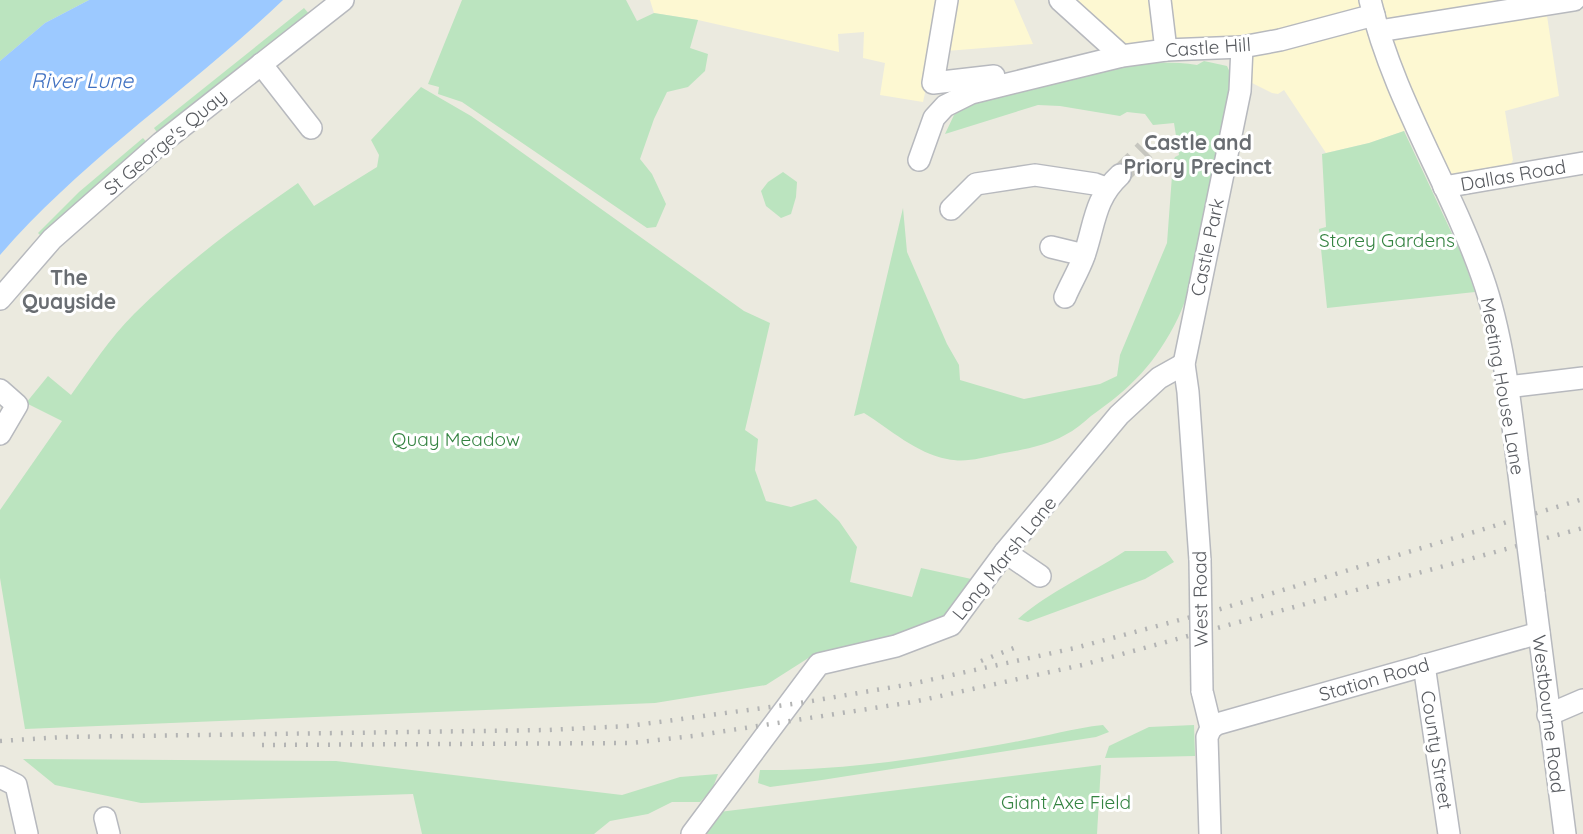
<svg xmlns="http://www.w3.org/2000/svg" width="1583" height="834" viewBox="0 0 1583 834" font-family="Quicksand,sans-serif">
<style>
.commercial{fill:#fdf8d2}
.green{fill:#bbe4bf}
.water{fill:#9cc9ff}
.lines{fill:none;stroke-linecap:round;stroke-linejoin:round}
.minor-tunnel{stroke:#c6c6bf;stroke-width:21;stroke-dasharray:21 10;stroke-linecap:butt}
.minor-casing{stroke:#b7b9be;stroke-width:24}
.minor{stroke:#fff;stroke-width:21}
.rail{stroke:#b3b4b4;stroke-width:4.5;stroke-dasharray:2 9;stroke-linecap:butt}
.minor-bridge-casing{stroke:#b7b9be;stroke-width:24;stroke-linecap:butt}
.minor-bridge{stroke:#fff;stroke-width:21}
.labels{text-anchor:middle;stroke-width:6;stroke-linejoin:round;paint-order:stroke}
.street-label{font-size:19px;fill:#585b60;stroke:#fff}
.park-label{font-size:19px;fill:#348341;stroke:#fff}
.water-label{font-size:21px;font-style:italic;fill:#3f70c1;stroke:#fff}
.neighbourhood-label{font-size:21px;font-weight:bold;fill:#696d72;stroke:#fff}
</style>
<rect width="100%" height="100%" fill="#ebeadf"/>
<g class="commercial">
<polygon points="650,0 1014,0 1033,44 934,52 923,102 880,95 885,63 863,58 864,32 838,34 839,52 698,20 654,13"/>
<polygon points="1064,0 1583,0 1546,9 1559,96 1505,111 1513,160 1509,168 1447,179 1419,123 1404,131 1369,143 1326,153 1284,90 1278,94 1272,93 1248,81 1246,40 1124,50"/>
</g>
<g class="green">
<polygon points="0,0 89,0 45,23 0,61"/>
<polygon points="462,0 626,0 637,21 654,13 698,20 690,48 708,54 705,71 688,87 667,92 654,119 640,159 652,174 666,204 656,227 647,228 462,102 438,94 439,87 428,84"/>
<polygon points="304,8 310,15 159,135 154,128"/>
<path d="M1204,61L1227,66C1244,97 1219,133 1214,163C1205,215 1200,271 1178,318C1156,363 1131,388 1091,416C1083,423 1075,430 1065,435C1046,446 1021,450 999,454C982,458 965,463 947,459C916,453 891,430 864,413L854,416L903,208L907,252L947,344L959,365L960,380L1024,399L1100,384L1117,376L1120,355L1167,243L1173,162L1175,157L1179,155L1174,123L1153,125L1145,114L1127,112L1120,116L1060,106L1038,105L945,134L954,115L973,101C1045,83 1122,54 1197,65Z"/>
<path d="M421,87L471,116L744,311L770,323L745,430L758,439L755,470L766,501L791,507L816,499L839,521L857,547L850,582L912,597L921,568L976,580L954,615L893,640L810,657L766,685L655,703L25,729L0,578V510L62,421L26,403L48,376L71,395C91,367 110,338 134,314C184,264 240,223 298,183L314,206L377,167L379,155L371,140Z"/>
<polygon points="1404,131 1462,255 1475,292 1327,308 1319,229 1326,227 1322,154 1369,143"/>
<polygon points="143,138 148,144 42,237 38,233 79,192"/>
<polygon points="783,172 797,182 796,197 791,214 781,218 766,206 761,191 768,182"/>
<path d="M1125,551H1166L1174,562L1145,579L1028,622L1018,619C1050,591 1090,574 1125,551Z"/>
<path d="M1103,725L1109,732L1096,737L822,780L770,787L758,783L760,770C844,771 931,757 1014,742C1044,737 1073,728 1103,725Z"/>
<polygon points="1194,725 1195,756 1105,758 1109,746 1149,727"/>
<polygon points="23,759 336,761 622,795 680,777 718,774 712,790 700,802 672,802 648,814 610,821 594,834 422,834 413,794 141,803 55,785"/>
<polygon points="1101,765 1097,834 704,834 719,812"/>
</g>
<path class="water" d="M89,0H283C191,88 84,158 0,255V61L45,23Z"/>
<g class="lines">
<polyline class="minor-tunnel" points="1120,175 1145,150"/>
<g class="minor-casing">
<g id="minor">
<polyline points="947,0 933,83 994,76"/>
<polyline points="1060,0 1122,56"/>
<polyline points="1160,0 1166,50"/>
<path d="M1370,0C1393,98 1449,182 1482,276C1502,332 1510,400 1517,459"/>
<polyline points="1379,31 1574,0"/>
<polyline points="261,64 311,128"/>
<polyline points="919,160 934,118 945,106 971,93 1122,56 1166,50 1242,47 1280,40 1374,15"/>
<polyline points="1444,187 1583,163"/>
<polyline points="951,209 976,184 1035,175 1095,184 1106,188"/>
<polyline points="1051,247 1084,255"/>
<path d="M1065,297C1071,283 1079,270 1084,256C1095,224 1094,199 1120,175"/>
<polyline points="0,299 52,239 161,143 343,0"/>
<polyline points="1507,387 1583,378"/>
<polyline points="0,390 17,405 0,434"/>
<polyline points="1005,552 1040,576"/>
<polyline points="1200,560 1188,392 1184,364 1240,91 1242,47"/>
<polyline points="1534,593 1565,834"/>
<polyline points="1424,665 1449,834"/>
<polyline points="1202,691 1211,728 1207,737 1210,834"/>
<polyline points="1548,715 1583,700"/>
<polyline points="1211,728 1217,724 1539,633"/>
<polyline points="0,777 16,785 27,834"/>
<polyline points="105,818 109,834"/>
<polyline points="692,834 819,664 896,646 951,625 1005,552 1119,415 1159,378 1184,364"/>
</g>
</g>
<use href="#minor" class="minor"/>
<g class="rail">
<polyline points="981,661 1019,646"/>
<polyline points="0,741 63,737 548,730 629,726 800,703 911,684 1075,648 1217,610 1583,499"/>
<polyline points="262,745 631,743 693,736 913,702 1082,665 1583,528"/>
</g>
<g class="minor-bridge-casing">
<g id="minor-bridge">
<polyline points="1517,459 1534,593"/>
<polyline points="1200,560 1202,691"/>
</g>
</g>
<use href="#minor-bridge" class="minor-bridge"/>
</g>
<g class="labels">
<g class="street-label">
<text transform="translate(1208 47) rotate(-4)" y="7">Castle Hill</text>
<text transform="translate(165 142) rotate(-40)" y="7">St George's Quay</text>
<text transform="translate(1513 175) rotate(-10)" y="7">Dallas Road</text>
<text transform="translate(1207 247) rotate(-78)" y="7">Castle Park</text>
<text transform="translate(1503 386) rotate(80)" y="7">Meeting House Lane</text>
<text transform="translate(1004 558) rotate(-51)" y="7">Long Marsh Lane</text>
<text transform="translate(1200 599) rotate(-91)" y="7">West Road</text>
<text transform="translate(1374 679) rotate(-16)" y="7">Station Road</text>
<text transform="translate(1549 714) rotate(83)" y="7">Westbourne Road</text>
<text transform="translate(1437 750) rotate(81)" y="7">County Street</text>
</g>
<g class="park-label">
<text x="1387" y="247">Storey Gardens</text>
<text x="456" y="446">Quay Meadow</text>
<text x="1066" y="809">Giant Axe Field</text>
</g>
<g class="water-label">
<text x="82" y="88">River Lune</text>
</g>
<g class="neighbourhood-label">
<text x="1198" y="150">Castle and<tspan x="1198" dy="24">Priory Precinct</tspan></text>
<text x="69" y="285">The<tspan x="69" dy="24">Quayside</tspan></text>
</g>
</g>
</svg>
